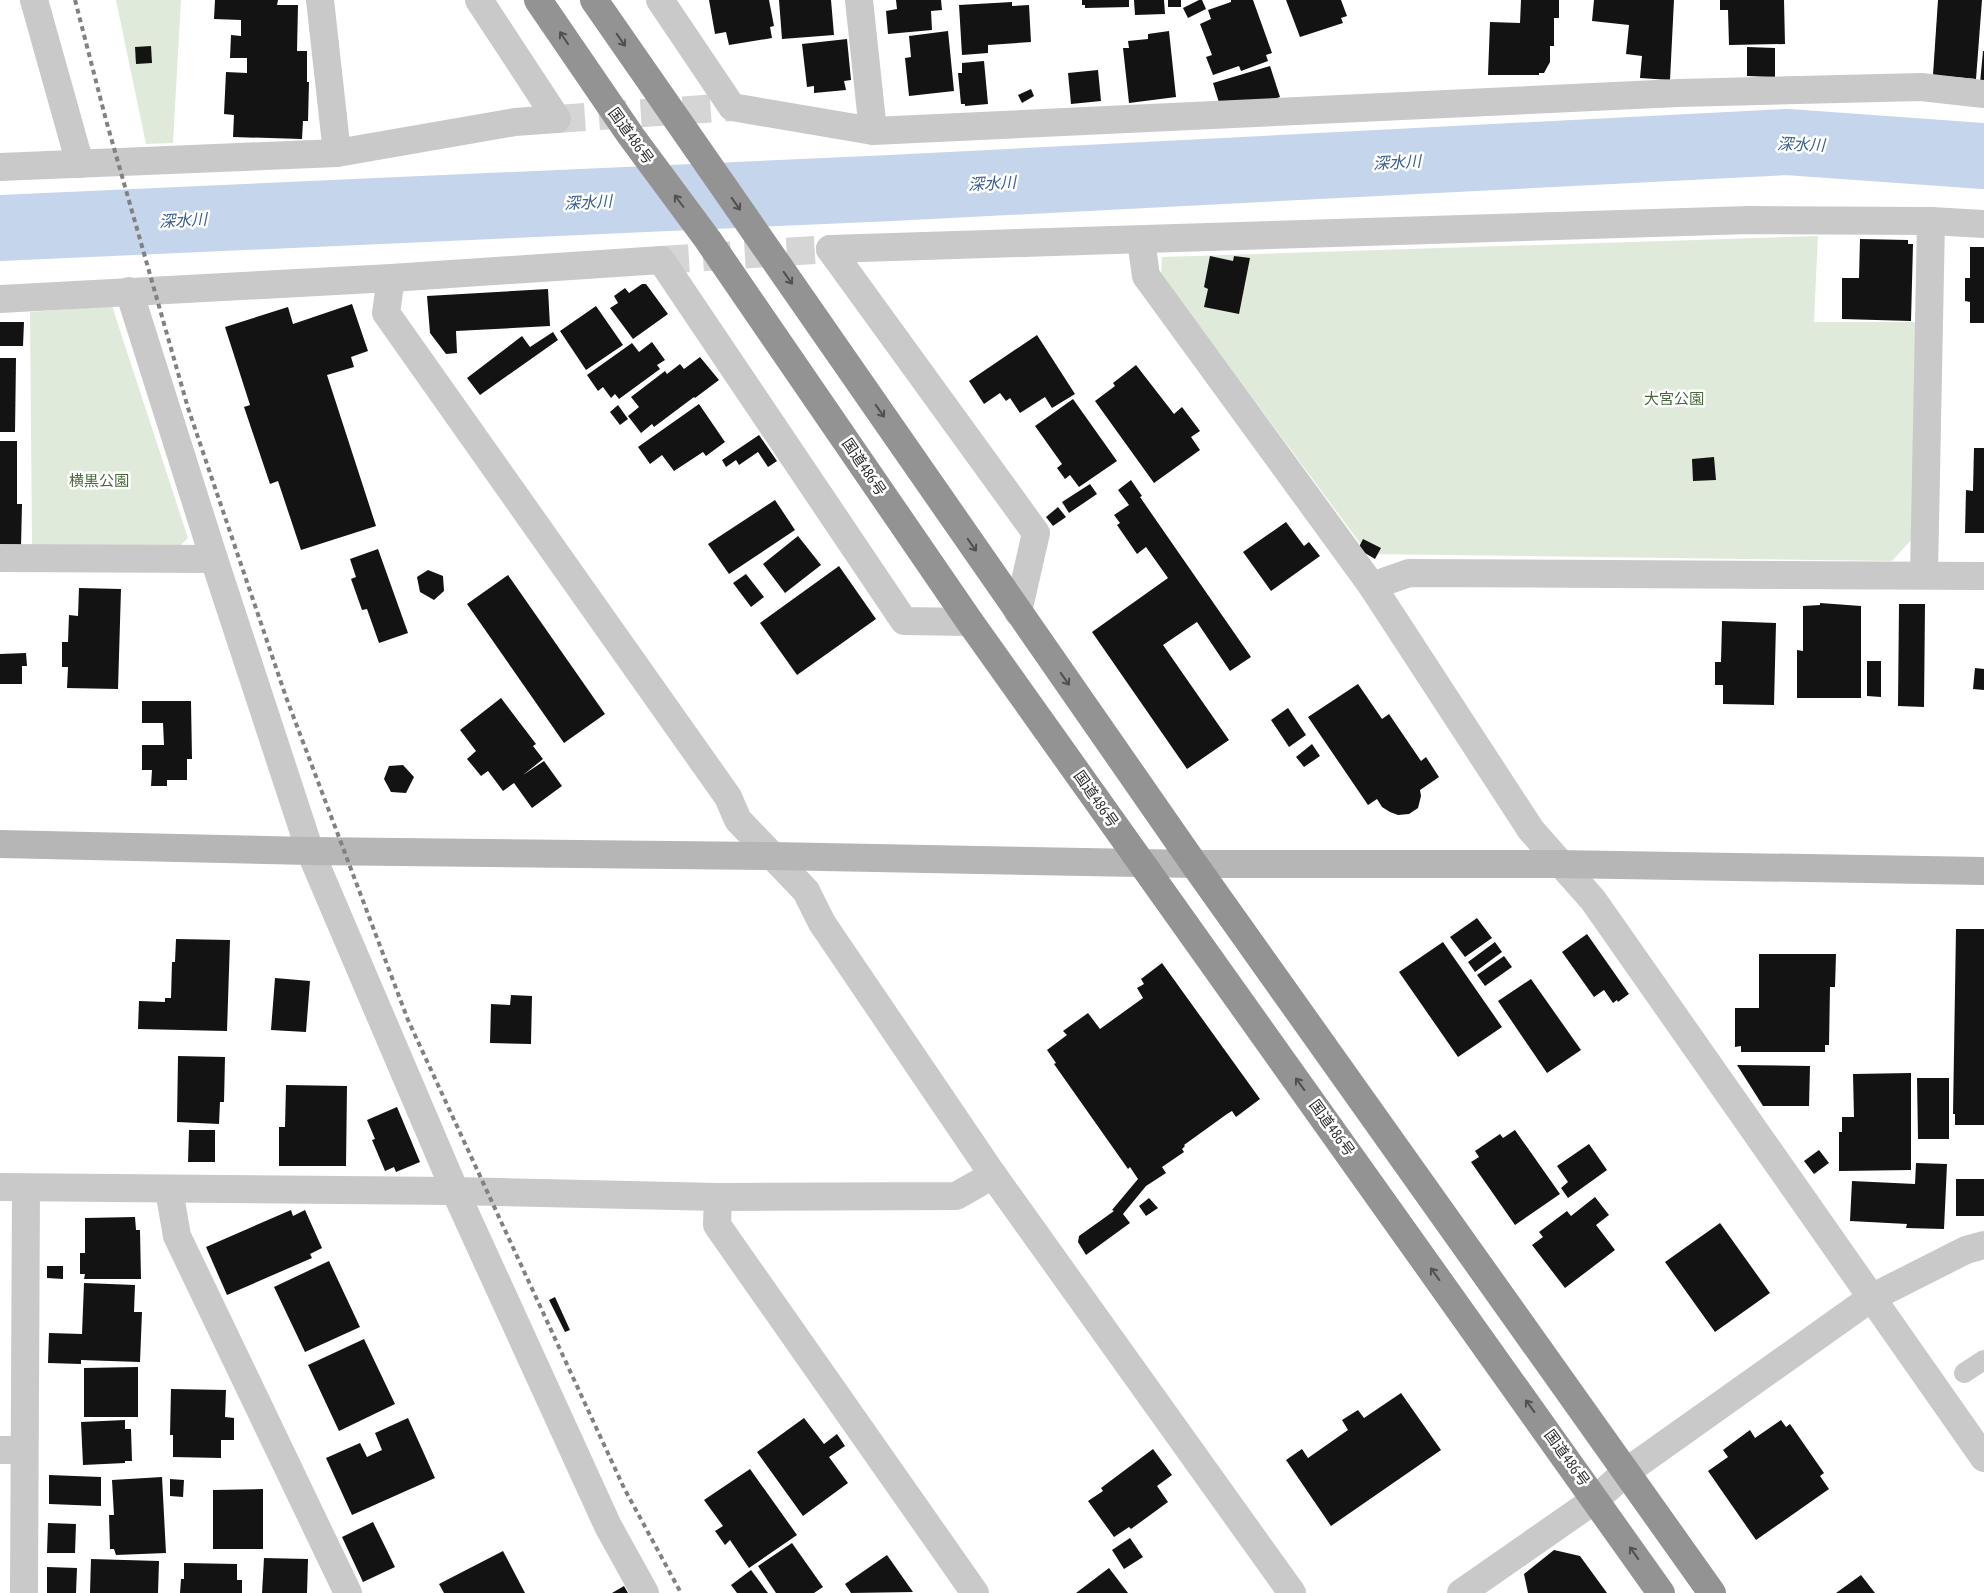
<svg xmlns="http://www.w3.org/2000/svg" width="1984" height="1593" viewBox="0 0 1984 1593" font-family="'PT Sans Narrow','Noto Sans JP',sans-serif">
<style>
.green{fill:#e0eada}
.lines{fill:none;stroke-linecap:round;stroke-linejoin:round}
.river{stroke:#c5d5eb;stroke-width:66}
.building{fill:#131313}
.street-tunnel{stroke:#d5d5d5;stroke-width:28;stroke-dasharray:28 14;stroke-linecap:butt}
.lane{stroke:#c9c9c9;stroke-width:20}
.street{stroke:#c9c9c9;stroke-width:28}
.secondary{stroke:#b6b6b6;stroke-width:28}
.highway{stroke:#939393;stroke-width:28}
.rail{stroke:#818181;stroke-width:4;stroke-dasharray:5 4;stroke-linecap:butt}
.oneway{stroke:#505050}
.labels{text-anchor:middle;stroke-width:5;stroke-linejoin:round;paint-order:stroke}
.street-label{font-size:15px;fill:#2c2c2c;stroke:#fff}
.park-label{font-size:15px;fill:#47683a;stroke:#fff}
.water-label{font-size:16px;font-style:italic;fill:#3b5f8e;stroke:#fff}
</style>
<rect width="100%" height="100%" fill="#fff"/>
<g class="green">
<polygon points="116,0 181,0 173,143 146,144"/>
<polygon points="1818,236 1814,322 1917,322 1913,538 1892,561 1368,554 1161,274 1162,257"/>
<polygon points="112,306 188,538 171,554 32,547 30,312"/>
</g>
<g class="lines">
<polyline class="river" points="0,228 891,188 1787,142 1984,156"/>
</g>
<g class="building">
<polygon points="215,0 278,0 277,5 298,5 297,51 307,51 307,82 309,82 308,121 303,121 302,139 233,137 234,115 224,114 226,72 247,73 247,58 230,58 231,35 241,36 241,20 214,19"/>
<polygon points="709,0 769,0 774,26 770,27 772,38 729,45 726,32 715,34"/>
<polygon points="779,0 831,0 834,35 782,39"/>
<polygon points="896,0 941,0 942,10 931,11 932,30 888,34 886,11 897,9"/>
<polygon points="1082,0 1129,0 1129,7 1085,8 1085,5 1082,5"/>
<polygon points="1134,0 1164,0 1165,14 1135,15"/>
<rect x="1168" y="0" width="13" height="7"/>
<polygon points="1199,0 1202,0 1206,9 1188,18 1183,8"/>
<polygon points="1231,0 1253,0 1272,53 1266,55 1268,61 1241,71 1239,66 1213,75 1206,57 1212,55 1200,24 1211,19 1208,10 1231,2"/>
<polygon points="1286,0 1341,0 1347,16 1341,18 1343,23 1300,37"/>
<polygon points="1521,0 1559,0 1559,18 1554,18 1554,46 1550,46 1550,62 1544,73 1539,73 1539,75 1488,75 1490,22 1520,23"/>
<polygon points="1594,0 1674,0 1670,80 1640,78 1642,56 1626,54 1629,25 1592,21"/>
<polygon points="1720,0 1784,0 1785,44 1729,45 1728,10 1720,10"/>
<polygon points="1938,0 1982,0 1976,79 1933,75"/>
<polygon points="1012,2 1012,6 1029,5 1031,42 988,45 988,53 962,55 959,5"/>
<polygon points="948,31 954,91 909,96 905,58 911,57 909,36"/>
<polygon points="1169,31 1176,97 1129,103 1123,48 1129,48 1128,41 1148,39 1148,34"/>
<polygon points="847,39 851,80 844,81 846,90 814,93 814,86 807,87 802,44"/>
<polygon points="151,46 152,63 136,64 135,47"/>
<polygon points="1747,47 1775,48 1775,77 1747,76"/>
<polygon points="1983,51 1984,51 1984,84 1980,83"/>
<polygon points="984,61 988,104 965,106 965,104 961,104 958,73 962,73 962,63"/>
<polygon points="1270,66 1280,97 1245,108 1221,109 1213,83"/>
<polygon points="1098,70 1101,101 1071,104 1068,73"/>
<polygon points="1031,89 1034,96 1022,103 1018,95"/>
<polygon points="1860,239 1908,240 1908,244 1913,244 1911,321 1842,319 1842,278 1859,278"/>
<polygon points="1970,247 1984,247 1984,323 1970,323 1970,302 1965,301 1965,278 1970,278"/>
<polygon points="1210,256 1233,261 1234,256 1250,258 1239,314 1204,307 1208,289 1204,287"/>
<polygon points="642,284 646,284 668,314 633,339 610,308 618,303 614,296 625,288 629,293"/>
<polygon points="548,289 550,326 456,331 457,353 446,354 430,333 427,296"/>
<polygon points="352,304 368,351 351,357 354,367 327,375 376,526 301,550 278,481 270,484 244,407 250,405 225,327 288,307 293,324"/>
<polygon points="596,306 623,345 586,370 560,331"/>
<polygon points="0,322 24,322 23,346 0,346"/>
<polygon points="553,332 558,340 480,395 467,378 522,336 530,347"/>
<polygon points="1037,335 1075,394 1052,408 1045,397 1020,413 1010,398 1006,401 1000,393 984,404 969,381"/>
<polygon points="652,342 665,360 657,365 660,369 619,399 615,394 611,398 603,387 598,391 587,375 632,343 639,352"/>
<polygon points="700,357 719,380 695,398 694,397 654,427 652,424 641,433 628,416 639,407 631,397 665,371 667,374 680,364 684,369"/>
<polygon points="0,358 16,358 15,432 0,432"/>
<polygon points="1136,365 1174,414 1182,407 1200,431 1191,437 1200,450 1154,483 1095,401 1115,386 1113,383"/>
<polygon points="1073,399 1117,461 1079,487 1070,475 1065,479 1057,468 1062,464 1035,426"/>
<polygon points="699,404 725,442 706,456 703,452 674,471 662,455 650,464 638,447"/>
<polygon points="618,405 628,419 620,425 610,412"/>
<polygon points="759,435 777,461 768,467 758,452 739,465 736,460 726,467 722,460"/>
<polygon points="0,441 17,441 17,504 22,504 21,547 0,547"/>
<polygon points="1974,448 1984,448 1984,533 1965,533 1966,490 1973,491"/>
<polygon points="1714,457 1716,480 1693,481 1692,459"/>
<polygon points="1131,480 1142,496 1140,497 1251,657 1230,671 1197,622 1163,645 1229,740 1187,769 1092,632 1168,578 1146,547 1137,554 1117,525 1120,523 1114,515 1129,505 1118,490"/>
<polygon points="1090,484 1097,494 1069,513 1062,502"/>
<polygon points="775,500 795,530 729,574 708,544"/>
<polygon points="1058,507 1066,517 1053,526 1046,517"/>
<polygon points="1286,522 1304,546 1309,542 1320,556 1271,591 1243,552"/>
<polygon points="798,536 821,565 785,593 763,564"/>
<polygon points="1363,539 1381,548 1375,559 1358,549"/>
<polygon points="378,549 408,633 379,643 367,609 362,610 351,579 356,577 350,559"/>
<polygon points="839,566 876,619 797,675 760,623"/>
<polygon points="428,570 443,576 444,591 434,600 420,592 417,577"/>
<polygon points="746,574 764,597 751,607 733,583"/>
<polygon points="508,575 605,714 564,743 467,604"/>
<polygon points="79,588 121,589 118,689 67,688 68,667 62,667 62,642 68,642 69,615 78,616"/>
<polygon points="1820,603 1861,606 1861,698 1797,698 1797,650 1803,651 1803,606 1820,605"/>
<polygon points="1899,604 1925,604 1924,707 1898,706"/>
<polygon points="1722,621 1776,623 1774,705 1723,704 1723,685 1715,685 1715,662 1721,662"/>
<polygon points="26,653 27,666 22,666 22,684 0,684 0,654"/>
<polygon points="1867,661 1881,661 1881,697 1867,696"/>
<polygon points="1975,668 1984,669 1984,690 1973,689"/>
<polygon points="1358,684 1382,719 1389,714 1421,761 1426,757 1439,777 1420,790 1421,796 1418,808 1409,814 1398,815 1390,812 1382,807 1377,799 1368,805 1308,717"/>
<polygon points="501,698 536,744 533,746 543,759 523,775 544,761 562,786 532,808 514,783 503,791 488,771 481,776 467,759 476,751 460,730"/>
<polygon points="142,701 191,701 192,759 187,759 187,780 167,780 167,786 151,786 152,770 142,770 142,745 164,745 163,723 142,723"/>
<polygon points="1288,708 1306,735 1289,747 1271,720"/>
<polygon points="1312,744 1320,756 1304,767 1296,757"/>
<polygon points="403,765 414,777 406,793 391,792 384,779 389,766"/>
<polygon points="1477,918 1492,938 1465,957 1450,937"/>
<polygon points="1956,929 1984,929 1984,1125 1955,1125 1955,1114 1953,1114"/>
<polygon points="1587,934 1629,994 1618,1002 1617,1000 1613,1003 1604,990 1594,997 1562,952"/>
<polygon points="176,939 230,940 227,1031 138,1029 139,1001 165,1002 165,998 171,998 172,962 175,962"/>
<polygon points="1443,942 1502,1027 1458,1057 1399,972"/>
<polygon points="1495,942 1502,952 1475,972 1468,962"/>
<polygon points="1759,954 1836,954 1835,987 1830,987 1829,1045 1825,1045 1825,1052 1741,1052 1741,1046 1735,1047 1735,1008 1759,1008"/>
<polygon points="1504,956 1512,967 1485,986 1477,975"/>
<polygon points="1162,963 1260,1099 1236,1117 1232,1111 1227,1114 1184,1145 1185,1146 1182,1149 1184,1152 1162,1167 1166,1173 1146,1186 1123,1214 1130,1223 1086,1255 1078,1242 1079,1236 1114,1211 1112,1210 1138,1179 1130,1167 1128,1169 1054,1064 1056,1063 1047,1050 1067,1035 1063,1031 1088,1013 1100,1029 1143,998 1137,988 1144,984 1141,979"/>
<polygon points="275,978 310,981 306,1032 271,1030"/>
<polygon points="1531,979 1581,1050 1547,1073 1498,1001"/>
<polygon points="511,995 532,996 531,1044 490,1043 491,1004 510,1005"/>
<polygon points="178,1056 225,1057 224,1102 220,1102 219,1124 177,1122"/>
<polygon points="1737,1065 1810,1066 1809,1106 1763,1106"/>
<polygon points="1911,1073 1911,1170 1839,1171 1839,1132 1842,1132 1842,1117 1854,1117 1853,1074"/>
<polygon points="1917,1078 1949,1078 1949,1139 1918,1139"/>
<polygon points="286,1085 347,1086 346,1166 279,1166 279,1127 285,1127"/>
<polygon points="397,1107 420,1162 396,1172 394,1167 385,1171 372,1140 375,1139 367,1120"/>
<polygon points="189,1130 215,1130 215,1162 188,1162"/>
<polygon points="1515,1130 1560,1194 1515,1225 1471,1162 1479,1157 1475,1151 1500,1134 1503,1138"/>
<polygon points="1589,1144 1607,1170 1568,1198 1561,1188 1568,1182 1557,1166"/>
<polygon points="1819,1150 1829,1163 1814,1174 1804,1161"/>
<polygon points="1916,1163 1947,1164 1944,1229 1906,1228 1907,1224 1850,1221 1852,1181 1915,1184"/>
<rect x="1956" y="1179" width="28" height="37"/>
<polygon points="1595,1197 1609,1215 1596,1225 1615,1250 1565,1288 1532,1245 1543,1237 1539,1232 1567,1211 1571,1216"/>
<polygon points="1149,1198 1158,1208 1146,1216 1139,1206"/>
<polygon points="291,1210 293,1216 305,1210 322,1248 310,1254 312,1258 227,1295 206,1247"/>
<polygon points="135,1217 136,1230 140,1230 141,1279 84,1279 85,1274 80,1274 80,1253 85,1253 85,1218"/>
<polygon points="1720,1223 1770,1293 1715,1332 1665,1262"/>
<polygon points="329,1261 360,1327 305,1352 274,1287"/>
<polygon points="47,1266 63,1266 63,1279 47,1278"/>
<polygon points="84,1283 135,1285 134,1312 142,1312 140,1362 81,1360 81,1364 48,1363 49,1333 82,1334"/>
<polygon points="555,1297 570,1330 565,1332 549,1300"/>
<polygon points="364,1339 395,1404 339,1431 308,1365"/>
<polygon points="138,1367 138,1417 84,1417 84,1368"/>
<polygon points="171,1389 226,1390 225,1417 234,1418 234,1440 221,1440 221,1458 173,1457 173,1435 170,1435"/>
<polygon points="1401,1393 1441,1450 1331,1526 1286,1460 1302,1449 1308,1458 1348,1430 1342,1420 1358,1410 1364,1418"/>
<polygon points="408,1418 435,1478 352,1515 326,1458 360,1443 367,1457 382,1450 375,1433"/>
<polygon points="804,1418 824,1444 837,1434 845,1446 829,1457 848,1483 803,1516 757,1452"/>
<polygon points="125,1420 125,1429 131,1429 132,1461 125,1461 125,1463 83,1465 81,1422"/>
<polygon points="1781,1420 1786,1427 1790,1424 1824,1473 1820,1476 1829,1489 1756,1540 1708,1471 1728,1457 1723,1450 1750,1430 1755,1438"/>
<polygon points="1153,1449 1172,1475 1157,1486 1168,1502 1131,1529 1129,1527 1114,1537 1088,1501 1103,1491 1101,1488"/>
<polygon points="750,1469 797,1535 749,1568 730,1540 725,1545 715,1531 723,1526 704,1500"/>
<polygon points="49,1475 101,1477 101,1506 49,1504"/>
<polygon points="162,1477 166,1553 116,1555 114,1549 110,1549 109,1515 114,1515 112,1480"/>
<polygon points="170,1479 184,1480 183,1497 170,1496"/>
<polygon points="263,1489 263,1549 213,1549 213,1490"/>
<polygon points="373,1522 395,1567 363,1582 342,1537"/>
<polygon points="48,1523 76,1524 75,1553 47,1553"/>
<polygon points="1130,1538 1143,1557 1124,1569 1112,1550"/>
<polygon points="792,1543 823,1587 814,1593 776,1593 758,1566"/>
<polygon points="1554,1550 1580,1556 1607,1593 1528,1593 1524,1574"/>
<polygon points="503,1551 525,1593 444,1593 439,1584"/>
<polygon points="887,1555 913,1592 851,1593 845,1584"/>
<polygon points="264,1558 308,1559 307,1593 262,1593"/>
<polygon points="91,1559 159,1561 158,1593 90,1593"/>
<polygon points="184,1563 237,1564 237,1580 242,1580 242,1593 180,1593 181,1579 184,1579"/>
<polygon points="47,1567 77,1568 76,1593 47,1593"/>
<polygon points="1109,1568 1128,1593 1076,1593"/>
<polygon points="751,1570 768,1593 737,1593 731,1585"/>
<polygon points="1861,1575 1875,1593 1836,1593"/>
<polygon points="624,1586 628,1593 612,1593"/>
</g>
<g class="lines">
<g class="street-tunnel">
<polyline points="557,119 732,107"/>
<polyline points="661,260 830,249"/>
</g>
<polyline class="lane" points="1964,1373 1984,1360"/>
<g class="street">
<polyline points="34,0 80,164"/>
<polyline points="320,0 337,153"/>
<polyline points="660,0 732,107 873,131 1678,93 1921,87 1984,94"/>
<polyline points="859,0 873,131"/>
<polyline points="0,167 337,153 515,122 557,119 479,0"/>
<polyline points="1141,240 1146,276 1372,586 1531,830 1593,900 1984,1458"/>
<polyline points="830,249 1749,220 1931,221 1984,224"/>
<polyline points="830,249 1036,533 1018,612"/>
<polyline points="391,278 386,313 728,797 738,820 806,891 822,923 993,1175 1292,1593"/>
<polyline points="129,291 214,559 310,851 455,1191 608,1526 645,1593"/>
<polyline points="0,299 391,278 661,260 904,621 970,622"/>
<polyline points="0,558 214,559"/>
<polyline points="1924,575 1931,221"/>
<polyline points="1372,586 1409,573 1984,576"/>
<polyline points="0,1187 455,1191 718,1197 956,1196 993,1175"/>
<polyline points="169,1190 177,1236 348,1593"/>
<polyline points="718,1197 717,1225 975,1593"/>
<polyline points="0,1450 24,1450"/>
<polyline points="24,1593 26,1188"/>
<polyline points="1461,1593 1596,1499 1626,1472 1871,1298 1966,1250 1984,1245"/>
</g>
<polyline class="secondary" points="0,844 310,851 771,856 1194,864 1559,864 1984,871"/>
<g class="highway">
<polyline points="538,0 631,136 708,240 970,622 1661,1593"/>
<polyline points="594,0 1194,864 1712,1593"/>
</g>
<polyline class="rail" points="75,0 106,120 188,408 286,697 408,1020 624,1488 681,1593"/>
</g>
<defs><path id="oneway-shaft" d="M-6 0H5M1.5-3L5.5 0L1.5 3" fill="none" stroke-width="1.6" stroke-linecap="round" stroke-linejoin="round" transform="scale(1.25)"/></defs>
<g class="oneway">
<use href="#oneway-shaft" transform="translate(564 38) rotate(-124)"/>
<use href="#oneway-shaft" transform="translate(621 40) rotate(55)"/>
<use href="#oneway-shaft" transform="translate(679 201) rotate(-127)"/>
<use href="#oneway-shaft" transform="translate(736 204) rotate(55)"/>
<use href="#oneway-shaft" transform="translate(788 278) rotate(55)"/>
<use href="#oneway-shaft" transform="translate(880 411) rotate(55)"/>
<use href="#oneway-shaft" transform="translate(972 545) rotate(55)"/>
<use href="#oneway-shaft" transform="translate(1065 679) rotate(55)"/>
<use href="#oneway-shaft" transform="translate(1300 1084) rotate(-126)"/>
<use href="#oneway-shaft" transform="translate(1435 1274) rotate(-126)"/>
<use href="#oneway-shaft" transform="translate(1530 1406) rotate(-126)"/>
<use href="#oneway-shaft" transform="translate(1634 1553) rotate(-125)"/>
</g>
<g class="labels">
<g class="street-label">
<text transform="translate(631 136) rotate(54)" y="5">国道486号</text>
<text transform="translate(864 467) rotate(56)" y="5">国道486号</text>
<text transform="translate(1096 799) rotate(55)" y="5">国道486号</text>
<text transform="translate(1332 1128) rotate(54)" y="5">国道486号</text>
<text transform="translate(1567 1458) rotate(54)" y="5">国道486号</text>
</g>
<g class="park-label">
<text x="1674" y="404">大宮公園</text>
<text x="99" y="486">横黒公園</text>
</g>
<g class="water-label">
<text transform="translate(1801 144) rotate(2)" y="6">深水川</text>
<text transform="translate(1397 162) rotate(-3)" y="6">深水川</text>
<text transform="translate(992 183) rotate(-3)" y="6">深水川</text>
<text transform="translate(588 202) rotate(-3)" y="6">深水川</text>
<text transform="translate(183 220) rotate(-3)" y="6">深水川</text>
</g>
</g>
</svg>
